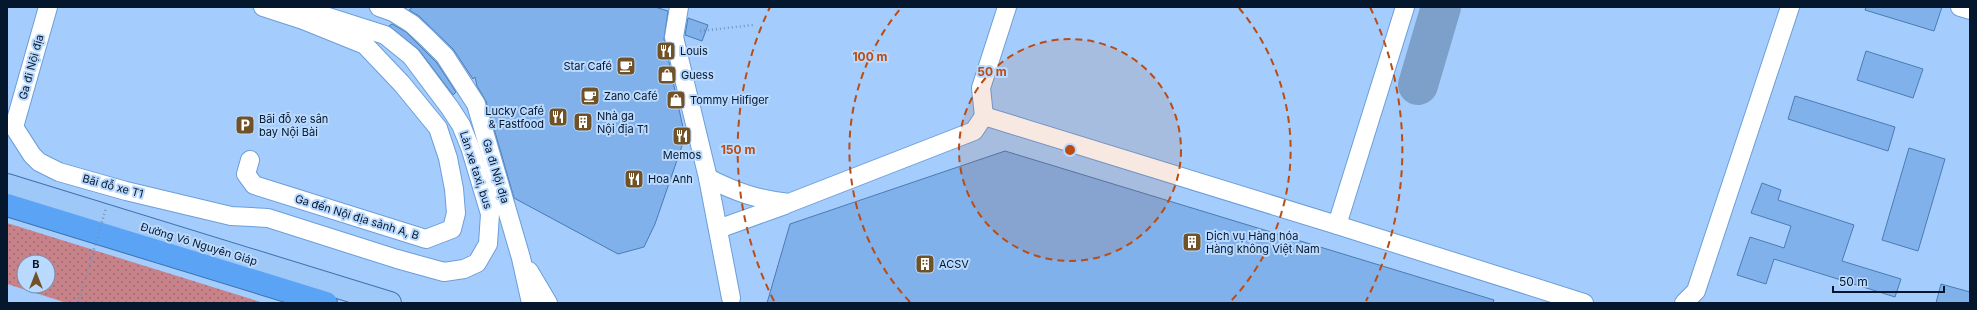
<svg xmlns="http://www.w3.org/2000/svg" width="1977" height="310" viewBox="0 0 1977 310" font-family="Inter,sans-serif">
<style>
.grass{fill:url(#grass-dots);fill-rule:evenodd}
.lines{fill:none;stroke-linecap:round;stroke-linejoin:round}
.taxiway{stroke:#7da0ca;stroke-width:40}
.building{fill:#80b1eb;stroke:#4a7bb2}
.minor-casing{stroke:#6c9ed8;stroke-width:20}
.major-casing{stroke:#3d72ae;stroke-width:24}
.highway-casing{stroke:#3d72ae;stroke-width:24}
.path{stroke:#7395bd;stroke-width:2.5;stroke-dasharray:1 3;stroke-linecap:butt}
.minor{stroke:#fff;stroke-width:18}
.major{stroke:#9dc8f8;stroke-width:22}
.highway{stroke:#5ba3f4;stroke-width:22}
.path-bridge{stroke:#7395bd;stroke-width:2.5;stroke-dasharray:1 3;stroke-linecap:butt}
.ring{fill:none;stroke:#ba4c13;stroke-width:2;stroke-dasharray:7 5}
.labels{text-anchor:middle;stroke-width:4;stroke-linejoin:round;paint-order:stroke}
.poi-label{font-size:11px;fill:#04172d;stroke:#bad9fe;text-anchor:start}
.street-label{font-size:11px;fill:#04172d;stroke:#bad9fe}
.centre{fill:#ba4c13;stroke:#bad9fe;stroke-width:2}
.ring-label{font-size:12px;text-anchor:middle;font-weight:bold;fill:#ba4c13;stroke:#bad9fe;stroke-width:4;stroke-linejoin:round;paint-order:stroke}
</style>
<defs>
<pattern id="grass-dots" width="8" height="8" patternUnits="userSpaceOnUse"><rect width="8" height="8" fill="#c8828a"/><path d="M2 2h.1M6 6h.1" fill="none" stroke="#a06971" stroke-width="1.8" stroke-linecap="round"/></pattern>
</defs>
<rect width="100%" height="100%" fill="#a4cdfd"/>
<path class="grass" d="M7,223L264,303H67L7,284ZM24,262H48V286H24Z"/>
<g class="lines">
<polyline class="taxiway" points="1418,85 1441,7"/>
</g>
<g class="building">
<polygon points="413,7 655,7 668,11 664,39 685,137 655,224 644,247 618,254 514,198 486,101 477,86 475,77 473,79 453,49 419,16 409,10"/>
<polygon points="1866,7 1942,7 1934,31 1865,10"/>
<polygon points="688,18 708,25 702,41 685,35"/>
<polygon points="392,24 406,32 437,63 456,92 453,95 419,50 389,26"/>
<polygon points="1866,51 1923,69 1913,98 1857,80"/>
<polygon points="1795,96 1895,127 1888,151 1788,119"/>
<polygon points="1909,148 1945,159 1918,251 1882,240"/>
<polygon points="1005,151 1494,300 1493,303 767,303 790,224"/>
<polygon points="1762,183 1781,190 1778,200 1854,225 1842,261 1901,279 1895,297 1774,259 1766,284 1737,275 1750,237 1784,248 1791,226 1751,213"/>
<polygon points="1941,284 1970,292 1970,303 1936,303"/>
</g>
<g class="lines">
<g class="minor-casing">
<g id="minor">
<polyline points="379,7 393,12 412,24 427,38 445,56 476,104 521,258 531,303"/>
<polyline points="679,7 674,37 708,178 731,298"/>
<polyline points="1960,7 1970,10"/>
<polyline points="984,116 981,88 1007,7"/>
<polyline points="14,127 32,155 39,162 59,172 126,191 231,216 268,218 397,259 444,272 464,269 477,263 488,244 490,214 470,147 461,125 450,108 411,56 385,35 297,7"/>
<polyline points="14,127 48,7"/>
<polyline points="250,160 246,174 254,185 426,239 452,229 456,213 454,189 448,158 438,128 402,84 365,45 303,20 263,7"/>
<path d="M708,178C738,193 756,199 789,203L974,131L984,116L1337,225L1584,303"/>
<polyline points="1337,225 1405,7"/>
<polyline points="718,229 785,205"/>
<polyline points="529,271 548,303"/>
<polyline points="1684,303 1696,291 1790,7"/>
</g>
</g>
<g class="major-casing">
<polyline id="major" points="7,185 390,303"/>
</g>
<g class="highway-casing">
<polyline id="highway" points="7,205 326,303"/>
</g>
<polyline class="path" points="700,31 753,25"/>
<use href="#minor" class="minor"/>
<use href="#major" class="major"/>
<use href="#highway" class="highway"/>
<polyline class="path-bridge" points="78,303 106,208"/>
</g>
<circle cx="1070" cy="150" r="111" fill="#ba4c13" fill-opacity=".12"/>
<g class="ring">
<circle cx="1070" cy="150" r="111"/>
<path d="M910 302A221 221 0 0 1 901 8M1239 8A221 221 0 0 1 1230 302"/>
<path d="M774 301A332 332 0 0 1 770 7M1370 7A332 332 0 0 1 1366 301"/>
</g>
<defs>
<g id="restaurant-square" transform="scale(1)"><rect x="-9" y="-9" width="18" height="18" rx="4" fill="#715227" stroke="#bad9fe"/><path d="M-5-6h1v4h1v-4h1v4h1v-4h1v5L-1.5 .5V6h-2V.5L-5-1ZM5-6V6H3V1.5H1.5Q1.5-4 5-6Z" fill="#fff"/></g>
<g id="cafe-square" transform="scale(1)"><rect x="-9" y="-9" width="18" height="18" rx="4" fill="#715227" stroke="#bad9fe"/><path d="M-5.5-4.5H6V0H3Q3 3.5 0 3.5H-2.5Q-5.5 3.5-5.5 0ZM3-3.2v2h1.7v-2ZM-6 4.5H4V6H-6Z" fill="#fff"/></g>
<g id="shop-square" transform="scale(1)"><rect x="-9" y="-9" width="18" height="18" rx="4" fill="#715227" stroke="#bad9fe"/><path d="M-5-2.5h2.3a2.7 3.5 0 0 1 5.4 0H5L5.5 6h-11ZM-1.5-2.5h3a1.5 2.3 0 0 0-3 0Z" fill="#fff"/></g>
<g id="building-square" transform="scale(1)"><rect x="-9" y="-9" width="18" height="18" rx="4" fill="#715227" stroke="#bad9fe"/><path d="M-4-6H4V6H1V3H-1V6H-4ZM-2.5-4.3h1.7v1.8h-1.7ZM.8-4.3h1.7v1.8H.8ZM-2.5-1h1.7V.8h-1.7ZM.8-1h1.7V.8H.8Z" fill="#fff"/></g>
<g id="parking-square" transform="scale(1)"><rect x="-9" y="-9" width="18" height="18" rx="4" fill="#715227" stroke="#bad9fe"/><path d="M-3.5-5.5H1a3.5 3.5 0 0 1 0 7H-1V5.5H-3.5ZM-1-3.4V-.6H.8a1.4 1.4 0 0 0 0-2.8Z" fill="#fff"/></g>
</defs>
<g fill-rule="evenodd">
<use href="#restaurant-square" x="666" y="51"/>
<use href="#cafe-square" x="626" y="66"/>
<use href="#shop-square" x="667" y="75"/>
<use href="#cafe-square" x="590" y="96"/>
<use href="#shop-square" x="676" y="100"/>
<use href="#restaurant-square" x="558" y="117"/>
<use href="#building-square" x="583" y="122"/>
<use href="#parking-square" x="245" y="125"/>
<use href="#restaurant-square" x="682" y="136"/>
<use href="#restaurant-square" x="634" y="179"/>
<use href="#building-square" x="1192" y="242"/>
<use href="#building-square" x="925" y="264"/>
</g>
<g class="labels">
<g class="poi-label">
<text x="680" y="55">Louis</text>
<text x="612" y="70" text-anchor="end">Star Café</text>
<text x="681" y="79">Guess</text>
<text x="604" y="100">Zano Café</text>
<text x="690" y="104">Tommy Hilfiger</text>
<text x="544" y="115" text-anchor="end">Lucky Café<tspan x="544" dy="13">&amp; Fastfood</tspan></text>
<text x="597" y="120">Nhà ga<tspan x="597" dy="13">Nội địa T1</tspan></text>
<text x="259" y="123">Bãi đỗ xe sân<tspan x="259" dy="13">bay Nội Bài</tspan></text>
<text x="682" y="159" text-anchor="middle">Memos</text>
<text x="648" y="183">Hoa Anh</text>
<text x="1206" y="240">Dịch vụ Hàng hóa<tspan x="1206" dy="13">Hàng không Việt Nam</tspan></text>
<text x="939" y="268">ACSV</text>
</g>
<g class="street-label">
<text transform="translate(31 67) rotate(-75)" y="4">Ga đi Nội địa</text>
<text transform="translate(476 170) rotate(72)" y="4">Làn xe taxi, bus</text>
<text transform="translate(496 171) rotate(73)" y="4">Ga đi Nội địa</text>
<text transform="translate(113 186) rotate(15)" y="4">Bãi đỗ xe T1</text>
<text transform="translate(357 217) rotate(17)" y="4">Ga đến Nội địa sảnh A, B</text>
<text transform="translate(199 244) rotate(17)" y="4">Đường Võ Nguyên Giáp</text>
</g>
</g>
<circle cx="1070" cy="150" r="6" class="centre"/>
<g class="ring-label">
<text x="870" y="61">100 m</text>
<text x="992" y="76">50 m</text>
<text x="738" y="154">150 m</text>
</g>
<rect width="1977" height="310" fill="none" stroke="#04172d" stroke-width="16"/>
<g transform="translate(36 274)"><circle r="19" fill="#bad9fe" stroke="#718baa"/>
<path d="M0-3L7 15L0 10L-7 15Z" fill="#715227"/>
<text y="-6" font-size="11" font-weight="bold" text-anchor="middle" fill="#04172d">B</text>
</g>
<path d="M1833 286v6h111v-6" fill="none" stroke="#04172d" stroke-width="2"/>
<text x="1839" y="286" font-size="12" fill="#04172d" stroke="#bad9fe" stroke-width="3" paint-order="stroke">50 m</text>
</svg>
